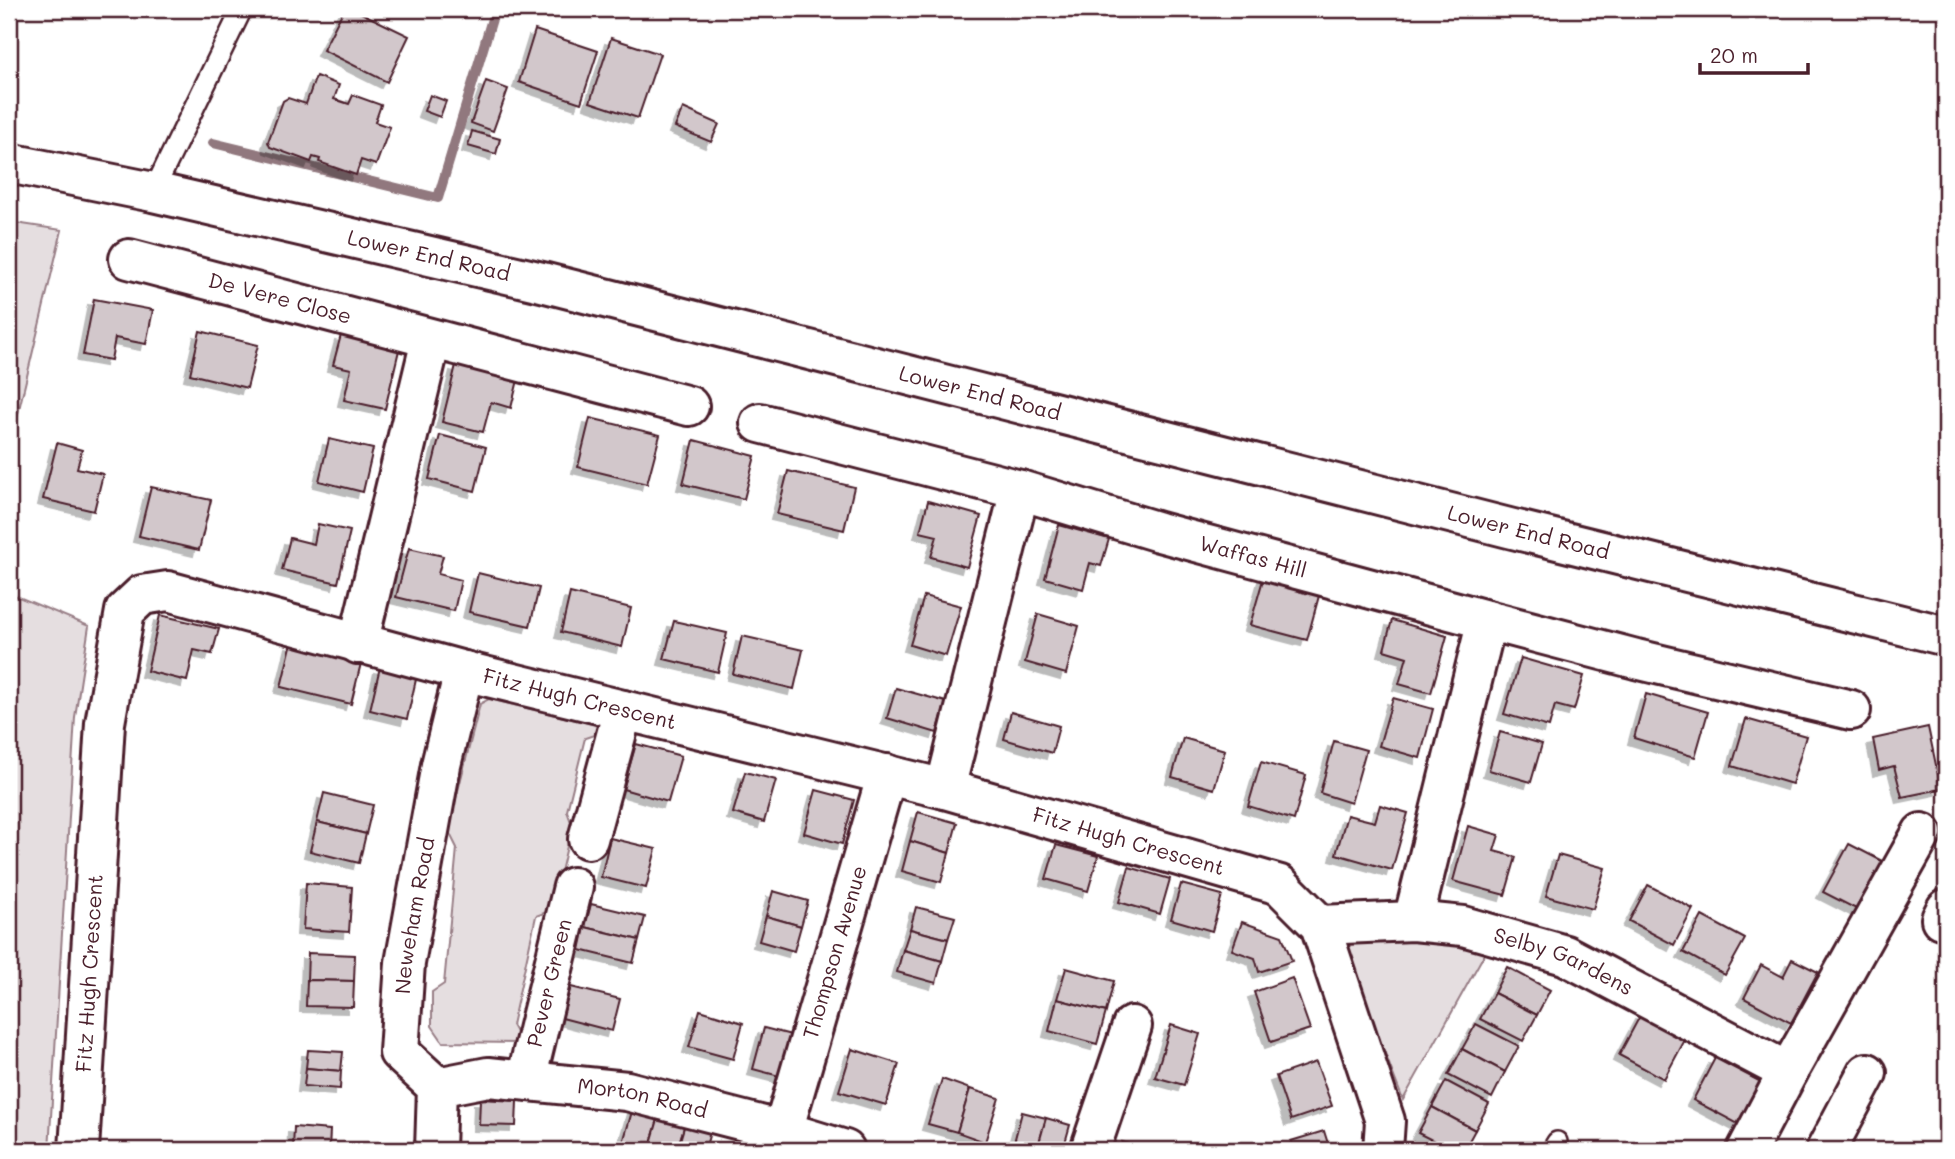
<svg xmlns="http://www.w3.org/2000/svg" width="1955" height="1159" viewBox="0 0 1955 1159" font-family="Mali,sans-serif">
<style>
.green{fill:#e5dee0;stroke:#987e86;stroke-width:2}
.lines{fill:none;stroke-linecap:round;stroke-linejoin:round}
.stream{stroke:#91787e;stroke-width:10}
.building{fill:#d2c7cb;stroke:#4a1f2b;stroke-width:2;filter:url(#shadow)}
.lane-casing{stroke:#4a1f2b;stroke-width:24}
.street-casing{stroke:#4a1f2b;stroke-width:44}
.secondary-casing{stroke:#4a1f2b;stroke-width:44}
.lane{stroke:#fff;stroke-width:19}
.street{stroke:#fff;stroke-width:38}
.secondary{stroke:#fff;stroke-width:38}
.labels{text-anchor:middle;stroke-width:5;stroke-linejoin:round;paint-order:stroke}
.street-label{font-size:21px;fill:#4a1f2b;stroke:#fff}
</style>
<defs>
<filter id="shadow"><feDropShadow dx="-6" dy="6" stdDeviation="0" flood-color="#0004"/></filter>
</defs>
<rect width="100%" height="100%" fill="#fff"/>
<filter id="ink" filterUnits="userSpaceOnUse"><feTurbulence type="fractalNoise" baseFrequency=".0143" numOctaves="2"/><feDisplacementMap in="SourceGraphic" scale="14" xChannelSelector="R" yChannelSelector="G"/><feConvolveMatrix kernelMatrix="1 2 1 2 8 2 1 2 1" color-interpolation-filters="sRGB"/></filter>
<g filter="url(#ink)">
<g class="green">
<polygon points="9,222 62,230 9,451"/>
<polygon points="9,593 89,626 75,717 49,1150 9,1150"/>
<polygon points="489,699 597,725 594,735 585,738 567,811 572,825 552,910 536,916 512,1025 518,1036 517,1043 443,1042 432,1026 432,992 444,984 457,848 448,830 480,704"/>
<polygon points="1340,937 1413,938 1486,951 1403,1100"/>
</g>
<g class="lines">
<polyline class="stream" points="213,143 438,198 495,9"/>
</g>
<g class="building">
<polygon points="344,9 353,9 409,36 387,82 323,50"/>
<polygon points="535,30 598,51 581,103 519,82"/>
<polygon points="611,38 660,54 638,118 590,102"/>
<polygon points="316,76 339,85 334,99 349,104 353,95 381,105 375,122 390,127 376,165 361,160 356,175 319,162 320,159 313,157 311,162 270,147 268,142 283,101 288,98 306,104"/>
<polygon points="486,81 508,89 493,131 471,123"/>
<polygon points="430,95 446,101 440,117 424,111"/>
<polygon points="683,108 719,124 711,142 675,127"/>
<polygon points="472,131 500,139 496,154 468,146"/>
<polygon points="94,299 153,310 146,344 115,338 111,360 83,355"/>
<polygon points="200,331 258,345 247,388 190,374"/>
<polygon points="341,335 399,350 385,409 344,400 351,369 333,365"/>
<polygon points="456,365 518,380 511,408 491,402 483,432 442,422"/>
<polygon points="590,418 660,435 647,484 578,467"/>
<polygon points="440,435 486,447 475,491 429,479"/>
<polygon points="329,439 373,449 363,492 319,481"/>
<polygon points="694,440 755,456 744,499 683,484"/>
<polygon points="57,443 82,450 77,468 103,474 94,511 43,499"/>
<polygon points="788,471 854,487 844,530 777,514"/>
<polygon points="151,487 211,500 199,550 139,536"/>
<polygon points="928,501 981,516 967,567 931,557 937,536 920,532"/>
<polygon points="318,524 350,531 338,583 282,570 290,538 314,544"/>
<polygon points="1059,525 1109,539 1101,566 1090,563 1083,589 1045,578"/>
<polygon points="409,548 443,556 438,574 461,580 454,611 396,597"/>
<polygon points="478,573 539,588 530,626 469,612"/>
<polygon points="1264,576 1320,592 1307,640 1250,625"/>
<polygon points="570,593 631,608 622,647 561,632"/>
<polygon points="924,596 961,606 946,656 910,645"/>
<polygon points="1038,614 1079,626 1066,674 1025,662"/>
<polygon points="160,615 219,629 212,654 194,650 187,681 147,671"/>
<polygon points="1392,620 1447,636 1431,693 1399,684 1407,657 1384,650"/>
<polygon points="674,621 727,633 718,672 664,659"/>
<polygon points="742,636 803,650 794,689 733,674"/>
<polygon points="292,642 362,659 351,704 281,687"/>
<polygon points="1521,658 1584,676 1574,710 1555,705 1549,727 1504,714"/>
<polygon points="380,667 417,675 407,719 370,710"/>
<polygon points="896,688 946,702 937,733 887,718"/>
<polygon points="1646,694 1708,712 1695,757 1634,738"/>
<polygon points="1393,698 1433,709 1420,758 1379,746"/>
<polygon points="1011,712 1059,726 1052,753 1004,739"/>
<polygon points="1746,719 1806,736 1792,784 1732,766"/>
<polygon points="1928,727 1941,789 1902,797 1894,766 1879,770 1873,739"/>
<polygon points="1500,732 1542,744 1531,782 1489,770"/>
<polygon points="1183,738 1225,750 1214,789 1172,777"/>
<polygon points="1334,741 1366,750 1351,803 1320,793"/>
<polygon points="636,744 681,756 668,802 623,789"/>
<polygon points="1261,762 1306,775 1294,820 1248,806"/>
<polygon points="745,772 776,780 764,822 733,813"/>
<polygon points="816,790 854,800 842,844 804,833"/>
<polygon points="324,793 373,805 366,834 317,822"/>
<polygon points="1380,805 1408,813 1392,870 1336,854 1347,815 1375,822"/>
<polygon points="918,812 957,823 949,853 910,841"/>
<polygon points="317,822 366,834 359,863 310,851"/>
<polygon points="1468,826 1499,835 1494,851 1516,857 1505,895 1453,881"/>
<polygon points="610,838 656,849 646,888 601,877"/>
<polygon points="910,841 949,853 941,882 902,871"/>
<polygon points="1849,844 1884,862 1858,910 1823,892"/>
<polygon points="1056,845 1098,856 1088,891 1046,879"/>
<polygon points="1558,855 1605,868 1593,909 1546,896"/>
<polygon points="1129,867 1170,879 1160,914 1119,902"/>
<polygon points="306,883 352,887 349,932 303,929"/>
<polygon points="1181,884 1222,895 1212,931 1171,919"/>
<polygon points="1648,885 1693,909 1674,945 1629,921"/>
<polygon points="773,891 808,901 801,926 766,916"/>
<polygon points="591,904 645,917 639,940 585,927"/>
<polygon points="916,907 955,917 948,939 910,929"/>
<polygon points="766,916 801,926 794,951 759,941"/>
<polygon points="1702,916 1745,939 1725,975 1683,952"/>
<polygon points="1242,922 1282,936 1292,961 1259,972 1255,958 1232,950"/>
<polygon points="585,927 639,940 633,963 580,950"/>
<polygon points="910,929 948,939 942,961 903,950"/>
<polygon points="903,950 942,961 936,983 897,972"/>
<polygon points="308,953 355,955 354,981 307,980"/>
<polygon points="1792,959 1818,972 1791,1023 1744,998 1761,965 1783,977"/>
<polygon points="1507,967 1550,990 1537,1015 1494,993"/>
<polygon points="1066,968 1114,981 1106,1012 1057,999"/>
<polygon points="1292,978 1310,1029 1271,1042 1254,992"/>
<polygon points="307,980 354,981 353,1007 306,1006"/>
<polygon points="571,987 620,999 612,1031 562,1018"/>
<polygon points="1494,993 1537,1015 1523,1041 1480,1019"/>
<polygon points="1057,999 1106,1012 1097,1044 1049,1031"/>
<polygon points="700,1010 743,1023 733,1059 689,1047"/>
<polygon points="1641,1014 1686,1038 1664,1079 1619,1055"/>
<polygon points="1476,1024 1519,1046 1505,1072 1462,1049"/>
<polygon points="1171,1025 1200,1034 1184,1085 1155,1077"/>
<polygon points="764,1028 795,1036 783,1077 753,1069"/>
<polygon points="852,1049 899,1064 886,1105 839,1091"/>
<polygon points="1462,1049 1505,1072 1492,1098 1448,1075"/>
<polygon points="308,1050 343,1052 341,1071 306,1068"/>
<polygon points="1715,1058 1763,1083 1740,1125 1693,1100"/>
<polygon points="1316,1062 1332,1106 1291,1120 1276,1076"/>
<polygon points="306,1068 341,1071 340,1089 304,1086"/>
<polygon points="942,1079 970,1089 957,1132 928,1124"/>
<polygon points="1446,1081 1489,1104 1475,1130 1432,1107"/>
<polygon points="970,1089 999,1098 985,1142 957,1132"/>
<polygon points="480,1099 517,1101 516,1126 479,1125"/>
<polygon points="1432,1107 1475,1130 1464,1150 1452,1150 1418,1133"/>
<polygon points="633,1108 659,1116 649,1150 634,1150 622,1146"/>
<polygon points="1022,1112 1046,1118 1037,1150 1012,1150"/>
<polygon points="659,1116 685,1124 677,1150 649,1150"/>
<polygon points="1046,1118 1070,1125 1063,1150 1037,1150"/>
<polygon points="685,1124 710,1132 705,1150 677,1150"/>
<polygon points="294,1127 330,1130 329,1150 293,1148"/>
<polygon points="1324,1131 1330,1150 1294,1150 1291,1141"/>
<polygon points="1122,1142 1150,1150 1119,1150"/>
</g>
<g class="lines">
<g class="lane-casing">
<g id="lane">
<polyline points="153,192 242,9"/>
<polyline points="1552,1150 1557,1142"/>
</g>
</g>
<g class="street-casing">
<g id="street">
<path id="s1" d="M129,259L689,406"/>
<path id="s2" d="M760,423L1020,490L1159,532L1487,620L1636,659L1851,710"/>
<polyline points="358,644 431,340"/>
<polyline points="945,789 1020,490"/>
<polyline points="588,839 623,710"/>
<polyline points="1941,919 1946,909"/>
<polyline points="1413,921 1487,620"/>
<path id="s3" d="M1320,925L1413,921L1463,926L1565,955L1788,1072"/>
<path id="s4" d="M526,1080L573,887"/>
<path id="s5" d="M437,1087L488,1077L627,1091L783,1131L845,1150"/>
<path id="s6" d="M783,1131L887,774"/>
<path id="s7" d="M79,1150L105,723L125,611L142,595L168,591L464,671L945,789L1280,885L1320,925L1385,1121L1383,1150"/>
<path id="s8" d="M435,1150L437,1087L399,1052L405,963L441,765L464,671"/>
<polyline points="1090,1150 1132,1026"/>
<polyline points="1747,1150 1788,1072 1922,833"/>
<polyline points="1826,1150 1867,1073"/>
</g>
</g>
<g class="secondary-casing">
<g id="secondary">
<path id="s9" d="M9,163L153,192L542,282L1509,528L1946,636"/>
</g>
</g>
<use href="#lane" class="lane"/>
<use href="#street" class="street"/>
<use href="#secondary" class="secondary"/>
</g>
</g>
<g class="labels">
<g class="street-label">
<text dy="7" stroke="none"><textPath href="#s9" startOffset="430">Lower End Road</textPath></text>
<text dy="7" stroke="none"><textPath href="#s1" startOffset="156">De Vere Close</textPath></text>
<text dy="7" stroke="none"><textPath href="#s9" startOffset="998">Lower End Road</textPath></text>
<text dy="7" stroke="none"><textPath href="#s9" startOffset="1564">Lower End Road</textPath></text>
<text dy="7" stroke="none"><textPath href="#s2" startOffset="511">Waffas Hill</textPath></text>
<text dy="7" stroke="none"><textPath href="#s7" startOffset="1017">Fitz Hugh Crescent</textPath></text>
<text dy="7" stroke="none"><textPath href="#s7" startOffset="1584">Fitz Hugh Crescent</textPath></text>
<text dy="7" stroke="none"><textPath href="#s8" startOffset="252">Neweham Road</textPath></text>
<text dy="7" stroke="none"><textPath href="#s6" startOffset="186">Thompson Avenue</textPath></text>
<text dy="7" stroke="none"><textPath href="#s3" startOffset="250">Selby Gardens</textPath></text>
<text dy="7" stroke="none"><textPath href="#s7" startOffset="177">Fitz Hugh Crescent</textPath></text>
<text dy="7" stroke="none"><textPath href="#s4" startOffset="100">Pever Green</textPath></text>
<text dy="7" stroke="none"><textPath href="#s5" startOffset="208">Morton Road</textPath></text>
</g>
</g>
<rect width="1955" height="1159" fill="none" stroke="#fff" stroke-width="35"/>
<rect x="18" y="18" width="1920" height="1124" fill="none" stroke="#4a1f2b" stroke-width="2.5" filter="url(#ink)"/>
<path d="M1700 63v10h108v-10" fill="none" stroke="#4a1f2b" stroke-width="3.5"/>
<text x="1710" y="63" font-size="21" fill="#4a1f2b" stroke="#ffffff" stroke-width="5" paint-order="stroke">20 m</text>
</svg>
